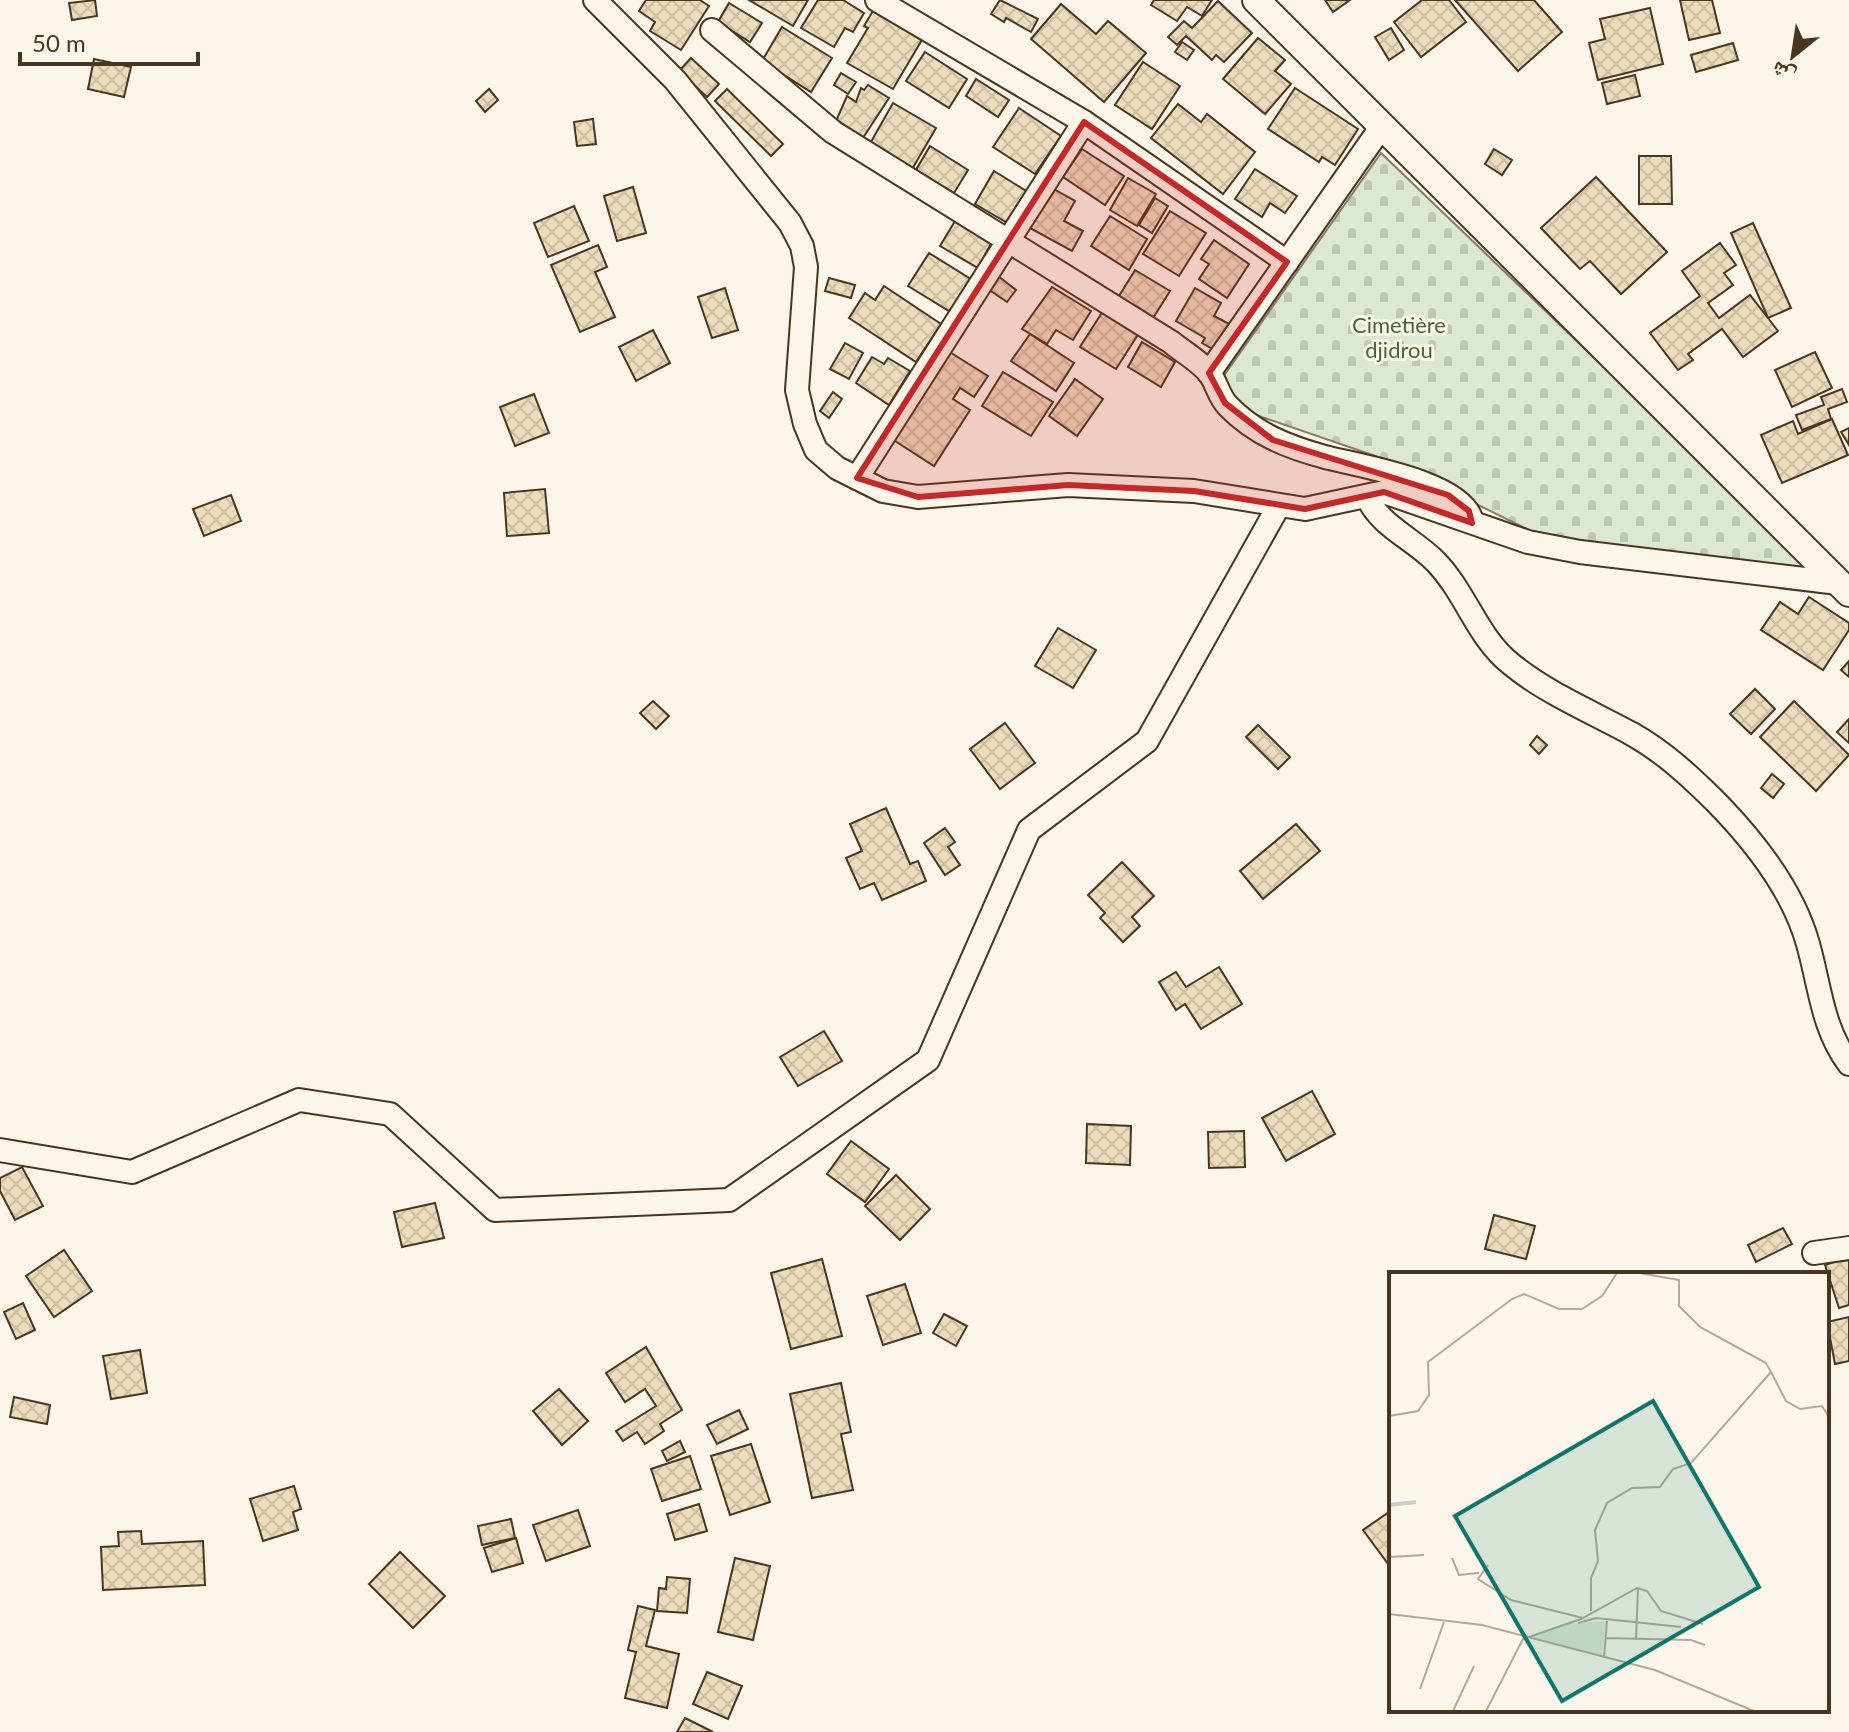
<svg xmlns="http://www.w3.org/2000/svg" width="1849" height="1732" viewBox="0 0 1849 1732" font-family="Lato,'Noto Naskh Arabic',sans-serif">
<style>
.cemetery{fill:url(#cemetery-stones);stroke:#887966;stroke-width:2}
.building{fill:url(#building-cross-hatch);stroke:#4a3520;stroke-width:2}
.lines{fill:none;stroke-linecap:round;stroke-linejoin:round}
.minor-casing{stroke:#4a3520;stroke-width:26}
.tertiary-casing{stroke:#4a3520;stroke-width:30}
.minor{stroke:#fbf6e9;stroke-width:22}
.tertiary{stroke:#fbf6e9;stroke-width:26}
.marked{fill:#c62828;fill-opacity:0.2;stroke:#c62828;stroke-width:6;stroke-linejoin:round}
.labels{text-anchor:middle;stroke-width:6;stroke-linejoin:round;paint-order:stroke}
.park-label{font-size:22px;fill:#436837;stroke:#fbf6e9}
.inset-river{fill:none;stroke:#c9cecd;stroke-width:4}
.inset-road{fill:none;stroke:#b4a999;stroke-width:2}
.view{fill:#0f766e;fill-opacity:0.15;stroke:#0f766e;stroke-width:4}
.inset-edge{fill:none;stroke:#4a3520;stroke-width:4}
</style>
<defs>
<pattern id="cemetery-stones" width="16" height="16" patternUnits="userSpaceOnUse" patternTransform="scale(2)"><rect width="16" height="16" fill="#dce7d0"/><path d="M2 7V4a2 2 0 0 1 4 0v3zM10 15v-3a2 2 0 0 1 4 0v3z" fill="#bec7b2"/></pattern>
<pattern id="building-cross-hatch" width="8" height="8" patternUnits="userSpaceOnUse" patternTransform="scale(2)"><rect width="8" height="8" fill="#ecdcbc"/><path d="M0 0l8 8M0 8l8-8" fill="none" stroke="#ccbda1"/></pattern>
</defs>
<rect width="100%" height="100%" fill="#fbf6e9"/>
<polygon class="cemetery" points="1381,153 1819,574 1537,534 1387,460 1256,415 1218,384"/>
<g class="building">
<polygon points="95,0 97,16 72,20 69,3"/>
<polygon points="646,0 700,0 709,6 681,50 650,31 655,22 639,11"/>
<polygon points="749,0 808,0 793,26"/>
<polygon points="818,0 843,0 864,13 853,32 845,28 834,47 801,28"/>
<polygon points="1000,0 1038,19 1031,32 1006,18 1004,22 991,14"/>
<polygon points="1154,0 1212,0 1202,16 1187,7 1177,21 1151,5"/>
<polygon points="1325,0 1350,0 1333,12"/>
<polygon points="1422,0 1449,0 1466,22 1421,57 1394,22"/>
<polygon points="1455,0 1534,0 1562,32 1518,71"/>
<polygon points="1680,0 1712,0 1720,33 1689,40"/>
<polygon points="1218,1 1252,33 1224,62 1216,55 1212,60 1186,36 1177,45 1168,37 1184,21 1192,28"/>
<polygon points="729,3 762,23 750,42 718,22"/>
<polygon points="1061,4 1096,34 1108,21 1146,53 1104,102 1031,39"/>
<polygon points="1650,8 1663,64 1598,80 1589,43 1605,39 1600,19"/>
<polygon points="874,9 923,38 893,89 847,63 868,28 864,26"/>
<polygon points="782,27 832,58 811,92 762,61"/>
<polygon points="1391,28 1404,50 1389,60 1375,37"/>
<polygon points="1258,38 1285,60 1275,71 1291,84 1265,114 1223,79"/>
<polygon points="1182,42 1194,50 1187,60 1175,52"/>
<polygon points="1733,43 1738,60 1696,72 1691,55"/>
<polygon points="925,52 967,79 949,108 906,81"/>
<polygon points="691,58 719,84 707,97 679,71"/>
<polygon points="94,59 131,67 124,97 88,89"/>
<polygon points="1143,62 1180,86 1152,129 1115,105"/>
<polygon points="841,73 856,82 848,94 834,85"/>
<polygon points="1635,75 1640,96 1607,104 1602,83"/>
<polygon points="976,79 1009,100 998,117 966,96"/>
<polygon points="868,85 889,98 859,144 836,121 847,96 856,102 861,88 864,90"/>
<polygon points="1295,88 1358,129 1335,165 1322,157 1319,162 1268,129"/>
<polygon points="489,89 498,100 485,112 476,101"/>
<polygon points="727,89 783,144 771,156 715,101"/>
<polygon points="893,103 936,128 911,171 868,147"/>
<polygon points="1178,104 1201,122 1207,114 1255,152 1223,194 1151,138"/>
<polygon points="1019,108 1061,136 1035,174 993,147"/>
<polygon points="593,119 596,144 577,146 574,122"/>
<polygon points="930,146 968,170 954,193 916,170"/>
<polygon points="1082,149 1124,176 1105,205 1063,177"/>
<polygon points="1494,149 1512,160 1502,175 1485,164"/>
<polygon points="1639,156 1671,156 1672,204 1639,204"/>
<polygon points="1255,169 1297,196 1285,213 1270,203 1262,217 1235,199"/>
<polygon points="994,171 1028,192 1009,224 975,204"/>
<polygon points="1596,177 1667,252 1621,294 1590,261 1580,269 1541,228"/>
<polygon points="1128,178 1156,194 1137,226 1110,210"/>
<polygon points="633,187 646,233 617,241 604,196"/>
<polygon points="1050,187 1075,201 1064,221 1083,231 1072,251 1028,227"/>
<polygon points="1155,198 1168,206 1152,233 1139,225"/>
<polygon points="574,206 589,241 548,257 534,223"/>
<polygon points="1170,211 1206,233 1179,276 1143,254"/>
<polygon points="958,216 995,236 978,268 940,246"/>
<polygon points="1110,216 1147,239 1129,270 1091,246"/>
<polygon points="1753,223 1791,308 1768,318 1731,233"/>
<polygon points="1214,240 1249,264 1227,298 1199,279 1209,264 1201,259"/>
<polygon points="1720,243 1736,265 1724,273 1733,285 1708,303 1719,318 1750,295 1778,331 1743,357 1722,329 1688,354 1693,360 1678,370 1650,333 1700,296 1682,271"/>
<polygon points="598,245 607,267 595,272 615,317 580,332 551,265"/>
<polygon points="929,253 974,281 954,314 908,286"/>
<polygon points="1135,270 1170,291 1153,318 1119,296"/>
<polygon points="998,276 1016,290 1007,302 988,289"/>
<polygon points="829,278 855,285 851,298 825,291"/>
<polygon points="884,286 941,324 916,362 849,318 865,293 875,300"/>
<polygon points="1052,287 1091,311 1073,340 1056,330 1047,344 1022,329"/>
<polygon points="725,288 738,330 712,338 698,297"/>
<polygon points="1195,288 1221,303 1214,316 1231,325 1216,351 1202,343 1205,338 1176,321"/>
<polygon points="1103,311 1139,333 1116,369 1080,347"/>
<polygon points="653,330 670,363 636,381 619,347"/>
<polygon points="1030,334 1074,363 1056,391 1011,361"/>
<polygon points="1142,342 1175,362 1161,387 1128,367"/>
<polygon points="845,343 863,353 849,379 830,369"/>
<polygon points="948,351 988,376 974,397 960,388 953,399 970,410 934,466 892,439"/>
<polygon points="1815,352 1832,388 1792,407 1775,370"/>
<polygon points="872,357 884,364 888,358 910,371 889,405 856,383"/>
<polygon points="1003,372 1053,402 1031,436 982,406"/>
<polygon points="1075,379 1103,399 1077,436 1049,416"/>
<polygon points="1842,389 1847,402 1828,409 1831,419 1802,430 1796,415 1824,405 1821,397"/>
<polygon points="833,392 842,399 829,418 820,411"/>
<polygon points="534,394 549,433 515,446 500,407"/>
<polygon points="1832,419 1848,455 1782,483 1761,435 1793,421 1798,434"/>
<polygon points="1849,428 1849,445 1841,432"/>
<polygon points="545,489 549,533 507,536 504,493"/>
<polygon points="231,495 241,521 204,536 193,509"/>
<polygon points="1809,597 1849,623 1849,630 1823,670 1761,630 1780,602 1798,614"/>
<polygon points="1058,628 1096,650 1073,688 1035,666"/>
<polygon points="1849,661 1849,677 1841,670"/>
<polygon points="1755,689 1775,709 1751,734 1730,714"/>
<polygon points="653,701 669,716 656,729 640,713"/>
<polygon points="1794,701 1849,755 1816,791 1760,737"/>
<polygon points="1849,719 1849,743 1837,732"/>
<polygon points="1005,723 1035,763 1000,789 970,749"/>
<polygon points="1258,725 1290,757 1278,769 1246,737"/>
<polygon points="1537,736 1547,745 1539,754 1530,745"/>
<polygon points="1772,774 1784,784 1773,798 1761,788"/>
<polygon points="886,808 910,864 918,861 926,881 882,900 874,883 860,889 846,858 862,851 850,824"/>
<polygon points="1296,824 1320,851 1263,899 1240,871"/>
<polygon points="945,828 955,842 948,847 960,865 945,875 924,843"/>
<polygon points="1122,862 1154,896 1132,917 1140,926 1123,942 1100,918 1105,913 1088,895"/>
<polygon points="1219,967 1242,1004 1201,1029 1185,1004 1176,1010 1159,982 1176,972 1186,987"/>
<polygon points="824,1031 842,1061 798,1086 780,1057"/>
<polygon points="1312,1091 1335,1134 1286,1161 1262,1118"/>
<polygon points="1087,1124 1131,1126 1130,1165 1086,1163"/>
<polygon points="1244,1131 1245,1167 1209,1168 1208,1132"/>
<polygon points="851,1141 889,1169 865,1202 827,1174"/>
<polygon points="22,1167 43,1206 15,1220 0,1191 0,1178"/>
<polygon points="896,1175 930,1209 900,1240 865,1206"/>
<polygon points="435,1203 444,1238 402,1247 394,1212"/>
<polygon points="1494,1215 1535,1226 1526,1259 1485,1249"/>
<polygon points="1783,1228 1792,1244 1756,1262 1748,1245"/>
<polygon points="64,1250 92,1291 54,1317 26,1276"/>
<polygon points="1849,1257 1849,1305 1839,1308 1825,1265"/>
<polygon points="822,1259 842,1336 791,1349 771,1273"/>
<polygon points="905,1284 921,1333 883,1345 867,1296"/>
<polygon points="23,1303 35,1330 16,1339 4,1312"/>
<polygon points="944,1314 967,1326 956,1346 933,1333"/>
<polygon points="1849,1317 1849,1361 1835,1364 1827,1322"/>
<polygon points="646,1347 682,1410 660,1424 664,1431 645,1444 637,1432 623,1441 616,1431 656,1406 645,1389 625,1402 606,1373"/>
<polygon points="140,1350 147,1393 111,1399 103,1356"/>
<polygon points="841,1383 851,1432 841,1434 853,1490 812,1498 790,1394"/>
<polygon points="559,1389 588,1421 562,1445 533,1411"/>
<polygon points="14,1397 50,1405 47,1424 10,1417"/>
<polygon points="739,1410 748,1429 717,1444 707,1425"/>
<polygon points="680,1441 685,1452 667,1461 662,1451"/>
<polygon points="751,1444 770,1502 730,1515 711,1456"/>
<polygon points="690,1456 701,1489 662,1501 651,1469"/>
<polygon points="294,1486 301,1509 293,1512 298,1530 263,1541 250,1499"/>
<polygon points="699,1504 707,1531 675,1540 667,1514"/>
<polygon points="578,1510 590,1546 546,1561 533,1525"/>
<polygon points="1389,1512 1391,1514 1391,1568 1363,1530"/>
<polygon points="511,1519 515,1538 482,1545 478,1526"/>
<polygon points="141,1531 142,1544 203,1541 205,1585 103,1590 101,1547 119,1546 118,1532"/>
<polygon points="516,1538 523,1563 492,1572 484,1548"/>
<polygon points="400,1552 445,1596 413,1628 369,1584"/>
<polygon points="735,1558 770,1566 753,1640 718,1632"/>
<polygon points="667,1577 690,1579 687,1613 657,1611 659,1588 666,1589"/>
<polygon points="638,1606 655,1610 646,1646 679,1654 667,1708 625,1698 636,1652 628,1650"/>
<polygon points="707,1672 742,1686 728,1719 693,1704"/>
<polygon points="685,1718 713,1732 677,1732"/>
</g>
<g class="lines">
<g class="minor-casing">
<g id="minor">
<polyline points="595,0 675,80 790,223 802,246 806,267 797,390 805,424 816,450 837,468 883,491 918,497 1068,485 1194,491 1305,509 1384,492 1528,542 1580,552 1838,583"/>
<polyline points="877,0 1084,122 1287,262"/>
<path d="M712,30L833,132L1171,342C1183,352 1201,362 1210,374C1217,384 1219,397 1228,406C1255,434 1288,447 1325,457C1359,466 1465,482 1472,522"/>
<polyline points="1209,373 1382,126"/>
<polyline points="857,478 1084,122"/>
<path d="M1367,496C1379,526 1414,539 1436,562C1466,593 1477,637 1511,664C1546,693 1592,712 1632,734C1664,752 1691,777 1717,803C1755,842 1793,890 1808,944C1820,986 1822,1028 1849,1064"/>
<polyline points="0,1150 132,1172 299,1100 390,1114 495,1210 729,1200 928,1060 1029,830 1147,741 1278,507"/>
<polyline points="1814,1253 1849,1248"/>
</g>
</g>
<g class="tertiary-casing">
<polyline id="tertiary" points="1256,0 1849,593"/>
</g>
<use href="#minor" class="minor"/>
<use href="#tertiary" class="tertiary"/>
</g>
<path class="marked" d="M1084,122L1287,262L1209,373L1225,403L1273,440L1448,495L1469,511L1472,523L1384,492L1305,509L1194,491L1068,485L918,497L857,478Z"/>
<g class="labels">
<g class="park-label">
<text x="1399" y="333">Cimetière<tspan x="1399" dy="25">djidrou</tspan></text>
</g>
</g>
<g transform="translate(1389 1272)">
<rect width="440" height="440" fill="#fbf6e9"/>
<path d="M217,349L213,383L141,365L173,352Z" fill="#dce7d0"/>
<path class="inset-river" d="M0,233L27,230"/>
<path class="inset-road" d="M382,100L397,129L411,137L433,134L440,145M0,144L29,139L40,123L39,90L123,27L135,22L170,37H193L213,24L228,1M0,285L35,283M63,286L70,303L90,301M99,293L89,307L122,328L194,346M202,339V306L209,289L206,258L218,231L243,216L271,215L284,197L302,191L382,100L377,91L311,55L290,34V8L250,1M0,342L93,353L266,398L365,439M189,351L207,346L292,355M140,365L192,347L248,316L258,319L272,339L314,352M217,366L302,368L316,373M247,368L249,316M215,386L218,349M31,417L55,350M64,439L85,394M97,439L135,365"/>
<path class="view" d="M264,129L370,315L173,429L66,244Z"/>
<rect width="440" height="440" class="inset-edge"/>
</g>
<g transform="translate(1793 56) rotate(210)" stroke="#fbf6e9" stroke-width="6" paint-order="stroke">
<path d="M0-6L14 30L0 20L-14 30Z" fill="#4a3520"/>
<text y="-12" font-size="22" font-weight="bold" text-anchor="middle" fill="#4a3520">ش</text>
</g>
<path d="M20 52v12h178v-12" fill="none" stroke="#4a3520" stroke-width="4"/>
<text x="32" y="52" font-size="24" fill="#4a3520" stroke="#fbf6e9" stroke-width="6" paint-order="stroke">50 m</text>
</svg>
